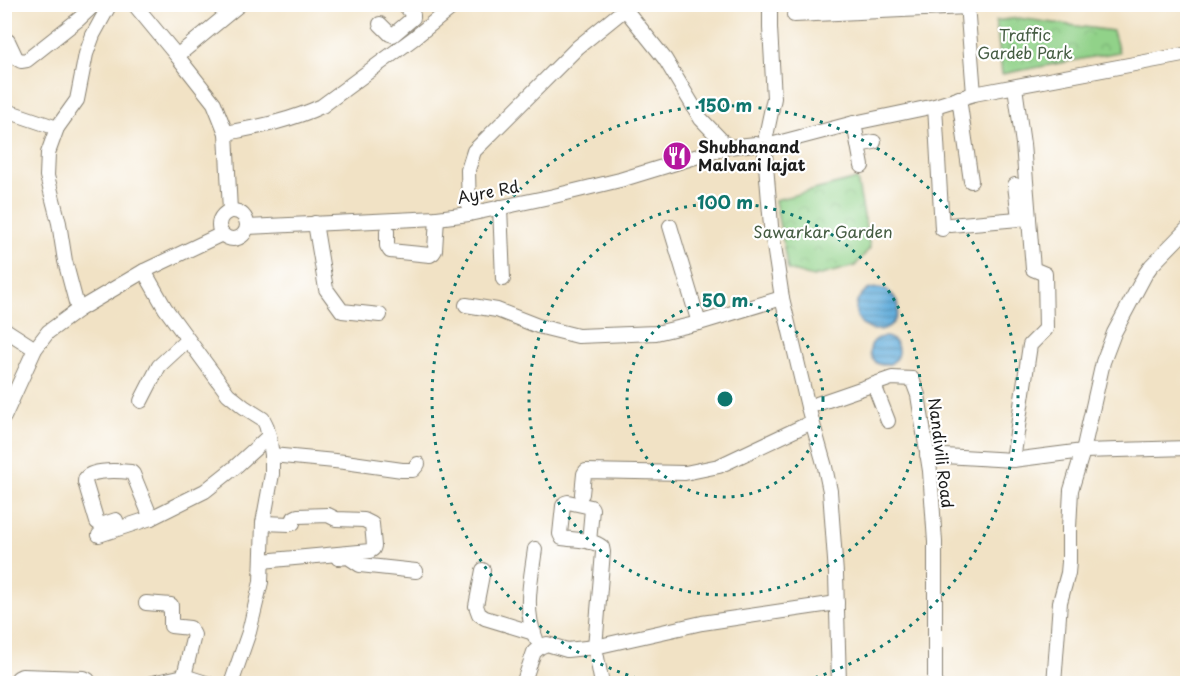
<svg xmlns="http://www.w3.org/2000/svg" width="1192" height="688" viewBox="0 0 1192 688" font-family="'Playpen Sans',sans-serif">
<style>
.park{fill:url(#park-crowns);stroke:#567752;stroke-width:1.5}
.water{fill:url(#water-rules);stroke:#40657c;stroke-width:1.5}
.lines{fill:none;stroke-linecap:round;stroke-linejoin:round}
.minor-casing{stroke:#867f70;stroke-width:16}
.minor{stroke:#fff;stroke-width:14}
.ring{fill:none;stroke:#0f766e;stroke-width:3;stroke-dasharray:3 6}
.labels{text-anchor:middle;stroke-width:4.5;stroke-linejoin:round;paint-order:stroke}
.park-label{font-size:16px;fill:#455c42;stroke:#fff}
.poi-label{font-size:16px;font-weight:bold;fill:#1c1c1c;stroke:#fff;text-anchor:start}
.street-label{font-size:16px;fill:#1c1c1c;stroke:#fff}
.centre{fill:#0f766e;stroke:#fff;stroke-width:3}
.ring-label{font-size:18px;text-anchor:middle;font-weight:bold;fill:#0f766e;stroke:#fff;stroke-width:4.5;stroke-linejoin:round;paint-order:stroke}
</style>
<defs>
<pattern id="park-crowns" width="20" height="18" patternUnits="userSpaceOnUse" patternTransform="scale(1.5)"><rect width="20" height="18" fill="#91d289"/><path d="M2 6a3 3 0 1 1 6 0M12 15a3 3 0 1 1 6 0" fill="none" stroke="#7cb476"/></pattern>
<pattern id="water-rules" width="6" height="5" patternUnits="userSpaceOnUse" patternTransform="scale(1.5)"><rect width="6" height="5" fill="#64aedc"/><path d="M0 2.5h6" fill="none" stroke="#528db2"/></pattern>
</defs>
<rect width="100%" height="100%" fill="#fff"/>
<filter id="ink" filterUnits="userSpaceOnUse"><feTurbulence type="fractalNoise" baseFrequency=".0167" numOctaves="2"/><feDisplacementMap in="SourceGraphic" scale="12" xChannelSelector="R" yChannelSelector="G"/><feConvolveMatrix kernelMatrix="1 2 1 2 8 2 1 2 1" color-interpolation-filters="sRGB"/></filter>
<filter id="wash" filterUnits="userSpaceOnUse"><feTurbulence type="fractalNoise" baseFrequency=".008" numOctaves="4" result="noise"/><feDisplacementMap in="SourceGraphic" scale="24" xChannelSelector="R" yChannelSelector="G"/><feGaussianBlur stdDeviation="1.35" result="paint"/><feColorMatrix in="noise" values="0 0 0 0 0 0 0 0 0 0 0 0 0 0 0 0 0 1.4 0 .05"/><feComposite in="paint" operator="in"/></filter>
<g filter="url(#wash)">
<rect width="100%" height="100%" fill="#f1e2c5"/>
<g class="park">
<polygon points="1018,18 1113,31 1119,52 1002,74 996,21"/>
<polygon points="857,179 870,248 855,266 813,277 788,270 775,200"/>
</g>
<g class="water">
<circle cx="877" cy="309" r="21"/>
<circle cx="884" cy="351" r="14"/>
</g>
</g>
<g filter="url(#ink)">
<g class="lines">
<g class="minor-casing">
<g id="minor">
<polyline points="134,4 177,56 214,103 226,133 230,211"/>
<polyline points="621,4 665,59 701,119 728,147"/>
<polyline points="967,4 974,94"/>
<polyline points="794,15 967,7"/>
<polyline points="380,24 390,34 393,35 413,18 413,15 404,4"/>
<polyline points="8,41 16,58 21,61 27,60 79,19 95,4"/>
<polyline points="177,56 240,4"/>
<polyline points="959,98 971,181"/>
<polyline points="935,106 942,229"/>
<polyline points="4,110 57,128"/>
<polyline points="854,123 862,166"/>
<path d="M226,133C259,127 292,120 322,106L414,38L456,4"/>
<polyline points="766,136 774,98 770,28 770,4"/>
<polyline points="774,144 854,123 935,106 974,94 1188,54"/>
<polyline points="858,145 874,142"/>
<polyline points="765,153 771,226 782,298 808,407 825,467 830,491 836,574 839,684"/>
<polyline points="1015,185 1019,218"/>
<polyline points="500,207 503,279"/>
<circle cx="233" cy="225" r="14"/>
<polyline points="469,214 468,170 474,151 578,47 625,9"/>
<polyline points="315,223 326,289 342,311 380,315"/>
<polyline points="950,225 1029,218"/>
<polyline points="670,226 699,323"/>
<polyline points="247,227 437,218 469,214 554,196 620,180 728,147 756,144"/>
<polyline points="387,231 387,246 390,251 430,255 433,253 435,250 437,218"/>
<polyline points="144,271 165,308 228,394 244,407 263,419 266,425 269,436 272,455 272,474 263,523 261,582 249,632 231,684"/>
<polyline points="466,305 497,310 538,326 578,336 656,333 699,323 782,298"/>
<polyline points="78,310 65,261 59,223 47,176 48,153 57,128 77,100 86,54 93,35 110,4"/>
<polyline points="4,329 35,349"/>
<polyline points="874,385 888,421"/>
<polyline points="141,401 159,366 187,340"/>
<polyline points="808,407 892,378 912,379 918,395 930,471 935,542 935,684"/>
<polyline points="4,417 35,349 48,332 78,310 144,271 222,234"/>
<polyline points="272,455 345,462 402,470 413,470 418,464"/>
<polyline points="927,455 1013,460 1030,345 1046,329 1045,274 1033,269 1023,144 1015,87"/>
<polyline points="1013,460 1083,451 1188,448"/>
<polyline points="582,494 584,474 586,471 685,473 719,466 812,422"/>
<path d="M116,520L101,525L97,522L85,482C85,481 85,479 86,478C92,469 121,471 131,472L133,474L151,518"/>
<polyline points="99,535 151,518 205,491 234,468 269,436"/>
<path d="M535,549C531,579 523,611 536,639"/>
<polyline points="338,558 348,557 360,565 416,571"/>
<polyline points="262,561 370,551 373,549 374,546 372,524 364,520 336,519 328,515 298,516 294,518 293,523 290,524 263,523"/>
<polyline points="483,570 476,606 479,614 485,618 534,633"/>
<polyline points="146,603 171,605 171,626 190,628 194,635 184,676"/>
<polyline points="16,684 18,678 22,676 84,678 88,680 90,684"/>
<polyline points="148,684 184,676 209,684"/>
<path d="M523,684L534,652L540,647L547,644L567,650L595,647L603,552L602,547C593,539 574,540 562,538L560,534L563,506L565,503L568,502L591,507L592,509L589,542"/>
<polyline points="602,684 595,647 702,623 837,603"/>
<polyline points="1054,684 1060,602 1068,573 1069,562 1069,528 1071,490 1083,451 1103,362 1114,333 1146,273 1151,266 1188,228"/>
</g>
</g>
<use href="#minor" class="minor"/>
</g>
</g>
<g class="ring">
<circle cx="725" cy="399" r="98"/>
<circle cx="725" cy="399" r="196"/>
<path d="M654 683A293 293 0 1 1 796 683"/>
</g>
<defs>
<g id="restaurant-disc" transform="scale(1.5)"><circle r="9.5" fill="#b5179e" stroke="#fff"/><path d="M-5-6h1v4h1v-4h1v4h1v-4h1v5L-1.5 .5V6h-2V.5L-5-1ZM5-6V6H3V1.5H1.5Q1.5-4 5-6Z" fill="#fff"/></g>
</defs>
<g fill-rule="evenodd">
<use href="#restaurant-disc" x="677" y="156"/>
</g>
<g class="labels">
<g class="park-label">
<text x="1025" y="41">Traffic<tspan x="1025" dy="18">Gardeb Park</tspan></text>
<text x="823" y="238">Sawarkar Garden</text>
</g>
<g class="poi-label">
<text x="698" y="153">Shubhanand<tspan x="698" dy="18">Malvani lajat</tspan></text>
</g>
<g class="street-label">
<text transform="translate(488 192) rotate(-11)" y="6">Ayre Rd</text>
<text transform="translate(941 453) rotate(83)" y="6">Nandivili Road</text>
</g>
</g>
<circle cx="725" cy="399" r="9" class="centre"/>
<g class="ring-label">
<text x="725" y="112">150 m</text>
<text x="725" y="209">100 m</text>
<text x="725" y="307">50 m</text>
</g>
<rect width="1192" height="688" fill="none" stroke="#fff" stroke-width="24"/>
</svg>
